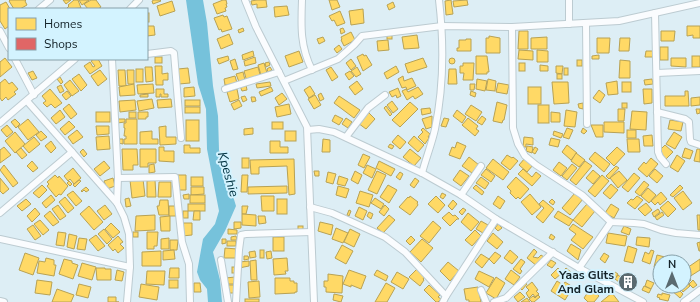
<svg xmlns="http://www.w3.org/2000/svg" width="700" height="302" viewBox="0 0 700 302" font-family="'Nunito Sans',sans-serif">
<style>
.water{fill:#76c2db}
.homes{fill:#ffd966;stroke:#b8a254}
.shops{fill:#e06666;stroke:#a35254}
.lines{fill:none;stroke-linecap:round;stroke-linejoin:round}
.minor-casing{stroke:#bccbd1;stroke-width:8}
.minor{stroke:#fafcfe;stroke-width:6}
.labels{text-anchor:middle;stroke-width:4;stroke-linejoin:round;paint-order:stroke}
.poi-label{font-size:12px;font-weight:bold;fill:#142329;stroke:#d3f3ff;text-anchor:end}
.water-label{font-size:13px;font-style:italic;fill:#013240;stroke:#d3f3ff}
</style>
<rect width="100%" height="100%" fill="#ddeef5"/>
<polygon class="water" points="186,0 203,0 207,23 213,86 218,116 219,150 236,206 225,231 213,252 220,280 222,302 208,302 207,289 200,280 197,272 203,239 215,224 219,211 207,149 206,109 198,84"/>
<g class="homes">
<polygon points="10,0 26,0 25,1 27,5 20,9 14,9 9,1"/>
<polygon points="63,0 71,0 66,4"/>
<polygon points="74,0 78,0 81,8 68,9 67,8 69,6 68,5"/>
<polygon points="79,0 89,0 82,5"/>
<polygon points="91,0 96,0 101,7 98,9 88,9 84,4"/>
<polygon points="154,0 160,0 161,1 153,4 152,1"/>
<polygon points="223,0 226,0 227,4 226,4 227,7 225,8 226,11 217,14 213,4"/>
<polygon points="257,0 266,0 267,7 257,8 257,4 252,5 251,1"/>
<polygon points="329,0 337,0 340,7 332,10"/>
<polygon points="451,0 453,14 446,15 445,1"/>
<polygon points="467,0 468,5 454,7 453,1"/>
<polygon points="172,1 175,11 160,16 157,6"/>
<polygon points="6,2 10,9 9,9 9,26 5,29 0,21 0,5"/>
<polygon points="393,2 395,7 389,10 387,5"/>
<polygon points="287,6 289,15 275,17 274,7"/>
<polygon points="363,9 364,23 351,25 349,11"/>
<polygon points="340,11 345,23 337,26 334,20 332,21 329,16"/>
<rect x="147" y="13" width="2" height="9"/>
<polygon points="223,15 224,17 227,16 232,29 222,32 221,29 219,30 214,18"/>
<polygon points="147,26 154,26 155,35 147,36"/>
<polygon points="687,26 700,26 700,38 693,38 693,35 687,36"/>
<polygon points="243,28 244,31 239,33 238,30"/>
<polygon points="343,28 345,32 341,34 340,29"/>
<polygon points="519,31 528,31 528,49 518,49"/>
<polygon points="661,31 675,31 674,41 661,41"/>
<polygon points="351,32 355,40 344,46 341,40 342,39 341,37"/>
<polygon points="229,34 233,44 221,49 217,39"/>
<rect x="387" y="35" width="5" height="4"/>
<polygon points="417,35 419,48 404,49 402,37"/>
<polygon points="489,36 500,38 500,53 486,53 486,38 489,38"/>
<polygon points="323,37 325,41 319,44 317,39"/>
<polygon points="547,37 547,49 531,49 531,38"/>
<polygon points="597,38 610,38 609,53 597,53"/>
<polygon points="620,38 630,38 629,51 619,51"/>
<polygon points="466,39 471,39 471,51 457,51 457,48 459,48 459,40 466,40"/>
<polygon points="388,40 389,50 378,51 377,41"/>
<polygon points="339,45 342,49 337,53 334,49"/>
<rect x="660" y="47" width="8" height="13"/>
<polygon points="519,50 533,51 533,60 518,59"/>
<polygon points="537,50 548,51 548,62 537,62"/>
<polygon points="253,51 254,56 243,60 242,55"/>
<polygon points="299,51 303,62 289,67 285,56"/>
<polygon points="646,51 653,51 653,57 645,57"/>
<polygon points="363,54 364,56 366,55 372,65 363,71 357,57"/>
<polygon points="599,55 599,59 592,59 592,56"/>
<polygon points="228,56 229,60 219,64 217,59"/>
<polygon points="476,56 487,56 489,72 487,72 487,74 476,74"/>
<rect x="692" y="56" width="8" height="11"/>
<rect x="155" y="57" width="7" height="6"/>
<polygon points="255,57 256,63 245,66 244,61"/>
<circle cx="452" cy="61" r="3"/>
<polygon points="5,58 12,67 0,77 0,62"/>
<polygon points="423,58 427,67 408,73 405,64"/>
<polygon points="671,58 686,58 686,67 671,66"/>
<polygon points="94,59 98,59 102,66 90,74 84,66 90,62 93,67 95,66 91,61"/>
<polygon points="235,59 238,69 233,70 230,61"/>
<polygon points="351,59 356,66 351,70 346,63"/>
<rect x="577" y="60" width="5" height="6"/>
<polygon points="620,60 630,61 630,78 619,78"/>
<polygon points="269,62 270,65 266,67 265,63"/>
<polygon points="264,63 267,73 261,75 258,65"/>
<polygon points="463,63 474,63 473,80 463,80 464,73 460,73 460,66 463,66"/>
<rect x="519" y="63" width="6" height="8"/>
<polygon points="540,65 548,66 548,71 540,71"/>
<polygon points="155,66 162,66 162,74 168,73 168,80 163,80 163,85 156,85"/>
<polygon points="396,66 399,72 387,79 384,73"/>
<polygon points="556,66 563,66 562,74 556,73"/>
<polygon points="145,67 152,67 153,81 146,82"/>
<polygon points="258,67 261,78 247,82 244,71"/>
<polygon points="270,67 272,70 268,72 267,69"/>
<polygon points="331,67 338,77 332,81 326,70"/>
<polygon points="357,67 361,74 356,77 351,71"/>
<polygon points="188,68 190,83 179,84 178,69"/>
<rect x="564" y="68" width="4" height="7"/>
<rect x="136" y="69" width="7" height="13"/>
<polygon points="449,69 456,69 457,84 448,84"/>
<polygon points="100,70 107,79 98,86 91,76"/>
<polygon points="118,70 125,70 126,86 119,86"/>
<polygon points="127,70 134,70 134,84 128,84"/>
<polygon points="33,71 37,78 32,80 28,73"/>
<polygon points="350,71 354,76 349,80 345,74"/>
<polygon points="243,72 245,80 239,82 236,74"/>
<polygon points="79,74 87,85 81,91 72,79"/>
<rect x="557" y="74" width="5" height="5"/>
<polygon points="235,76 237,83 225,85 224,79"/>
<polygon points="403,76 404,81 412,78 416,86 407,90 406,87 402,88 398,79"/>
<polygon points="60,77 63,82 61,84 57,79"/>
<polygon points="5,79 9,84 12,82 18,89 14,92 16,94 8,100 6,97 2,101 0,98 0,83"/>
<polygon points="477,79 487,81 485,91 476,89"/>
<polygon points="488,79 496,81 495,91 486,90"/>
<polygon points="652,79 653,84 645,85 644,80"/>
<polygon points="70,80 79,91 72,96 64,85"/>
<polygon points="357,81 363,89 355,95 349,87"/>
<polygon points="617,81 618,94 608,95 606,83"/>
<polygon points="270,82 271,86 257,88 256,84"/>
<polygon points="552,82 568,82 569,103 554,104"/>
<rect x="622" y="82" width="9" height="10"/>
<polygon points="498,83 509,85 507,94 496,92"/>
<polygon points="134,84 135,95 120,96 119,87"/>
<polygon points="153,84 154,93 138,94 137,85"/>
<polygon points="470,84 475,84 474,90 470,90"/>
<polygon points="61,85 64,91 60,93 57,87"/>
<polygon points="246,85 247,90 242,91 240,86"/>
<polygon points="310,86 315,94 309,98 304,90"/>
<polygon points="194,87 195,96 184,97 184,88"/>
<polygon points="271,87 273,91 261,96 259,92"/>
<polygon points="418,87 423,94 415,99 413,96 407,100 402,91 406,89 408,92"/>
<rect x="528" y="87" width="13" height="17"/>
<polygon points="398,88 401,96 397,98 396,95 392,97 389,92"/>
<polygon points="50,89 62,103 55,108 51,104 47,107 43,103 46,101 42,96"/>
<polygon points="156,89 164,89 164,94 168,94 168,97 161,97 161,94 160,94 160,97 156,97"/>
<polygon points="237,89 239,99 230,102 227,92"/>
<polygon points="643,89 652,89 652,103 644,104"/>
<polygon points="599,90 605,95 600,103 593,98"/>
<polygon points="67,91 71,96 66,100 62,95"/>
<polygon points="471,91 476,93 475,97 470,95"/>
<polygon points="685,91 688,91 689,106 665,106 665,96 685,96"/>
<polygon points="282,93 287,99 279,105 275,98"/>
<polygon points="321,93 324,99 320,101 318,95"/>
<polygon points="148,94 148,97 140,97 140,95"/>
<polygon points="315,95 321,105 314,109 308,99"/>
<polygon points="245,96 247,100 243,102 241,97"/>
<polygon points="339,96 360,110 354,118 334,103"/>
<polygon points="251,97 255,97 256,101 252,102"/>
<polygon points="700,97 700,105 691,106 691,98"/>
<polygon points="152,99 154,108 139,111 137,101"/>
<polygon points="171,99 172,107 158,108 157,100"/>
<polygon points="135,100 136,110 120,112 119,101"/>
<rect x="185" y="100" width="15" height="6"/>
<polygon points="239,100 242,106 234,110 231,104"/>
<polygon points="392,101 398,109 393,113 387,105"/>
<polygon points="410,102 418,109 400,127 392,120"/>
<polygon points="497,102 507,105 504,120 503,120 502,123 493,121"/>
<polygon points="583,103 583,109 579,108 578,104"/>
<rect x="622" y="103" width="5" height="5"/>
<polygon points="69,104 77,114 71,119 63,109"/>
<polygon points="289,104 291,114 277,117 275,107"/>
<polygon points="471,105 482,112 476,121 465,114"/>
<rect x="538" y="105" width="11" height="18"/>
<polygon points="386,106 392,114 390,116 384,108"/>
<rect x="185" y="107" width="15" height="6"/>
<polygon points="430,108 431,113 422,115 421,109"/>
<polygon points="618,109 625,109 624,121 618,121"/>
<polygon points="696,109 700,109 700,113 697,114"/>
<polygon points="60,110 65,117 56,124 51,118"/>
<polygon points="457,110 466,117 462,123 453,116"/>
<polygon points="566,110 577,112 575,127 564,126"/>
<polygon points="632,111 647,112 646,130 630,129"/>
<rect x="96" y="112" width="14" height="10"/>
<rect x="129" y="112" width="7" height="6"/>
<polygon points="138,112 148,112 148,117 146,117 146,119 138,119"/>
<polygon points="368,112 375,119 366,129 358,123"/>
<polygon points="551,112 560,113 560,122 551,122"/>
<polygon points="335,115 343,119 339,125 332,121"/>
<polygon points="432,116 432,127 426,129 422,119"/>
<polygon points="482,116 486,119 482,125 477,122"/>
<polygon points="346,118 352,122 348,128 342,124"/>
<polygon points="444,118 449,119 446,127 441,126"/>
<polygon points="468,118 478,126 476,129 479,131 475,136 462,125"/>
<polygon points="15,119 20,124 16,128 11,122"/>
<polygon points="28,119 39,132 28,140 18,127"/>
<polygon points="117,119 125,119 125,122 117,123"/>
<polygon points="126,119 137,119 137,144 124,144 124,139 126,139 126,136 124,136 125,128 124,128 124,123 126,123"/>
<rect x="186" y="120" width="13" height="21"/>
<polygon points="670,120 683,122 681,131 668,129"/>
<polygon points="69,121 75,127 65,135 60,129"/>
<rect x="272" y="122" width="11" height="7"/>
<polygon points="604,122 624,122 624,133 604,132"/>
<polygon points="7,125 13,132 7,137 1,130"/>
<polygon points="591,125 603,125 603,137 596,137"/>
<polygon points="96,126 109,126 109,134 97,135"/>
<polygon points="166,126 166,137 176,137 176,144 160,145 159,127"/>
<polygon points="253,128 253,134 244,135 244,129"/>
<polygon points="423,128 430,134 428,137 429,138 425,144 418,137 423,132 421,130"/>
<polygon points="567,128 573,130 569,139 563,137"/>
<polygon points="583,128 587,131 584,134 581,132"/>
<polygon points="77,130 83,137 73,144 68,137"/>
<rect x="627" y="130" width="9" height="8"/>
<polygon points="41,131 47,137 41,141 36,135"/>
<polygon points="152,131 152,139 158,139 158,144 140,144 140,132"/>
<rect x="285" y="131" width="11" height="10"/>
<polygon points="554,131 563,134 561,138 553,135"/>
<polygon points="15,132 25,144 15,153 5,141"/>
<polygon points="674,132 682,137 675,149 666,144"/>
<polygon points="398,135 406,142 400,149 392,142"/>
<polygon points="652,135 653,146 644,146 643,136"/>
<polygon points="109,136 110,149 97,150 96,137"/>
<polygon points="414,136 424,145 418,152 408,143"/>
<polygon points="34,137 40,144 29,153 23,146"/>
<polygon points="524,137 533,138 533,145 526,144 526,147 523,147"/>
<polygon points="551,138 560,140 558,147 549,145"/>
<polygon points="119,139 123,139 123,144 118,143"/>
<polygon points="323,139 330,140 330,152 322,152"/>
<polygon points="627,139 639,139 640,152 628,152"/>
<polygon points="51,141 56,148 51,153 45,146"/>
<polygon points="270,141 280,141 280,147 288,147 288,153 270,153"/>
<polygon points="457,142 466,146 460,159 449,155 452,147 455,148"/>
<polygon points="390,144 394,146 392,149 388,147"/>
<polygon points="184,145 190,145 190,148 200,148 200,153 184,153"/>
<polygon points="567,145 577,153 571,160 562,152"/>
<polygon points="665,145 673,152 666,159 658,152"/>
<polygon points="527,146 533,147 532,153 526,151"/>
<polygon points="4,147 11,155 0,163 0,150"/>
<polygon points="159,147 164,147 164,151 174,151 174,162 159,161"/>
<polygon points="535,147 538,149 535,154 532,152"/>
<polygon points="617,147 625,154 614,166 606,158"/>
<polygon points="21,148 27,155 22,159 16,152"/>
<polygon points="685,148 693,151 690,159 682,157"/>
<polygon points="83,149 87,154 84,157 80,152"/>
<polygon points="122,149 137,149 138,165 133,165 133,170 123,170"/>
<polygon points="140,149 156,149 156,163 148,163 148,167 140,167"/>
<polygon points="410,149 421,158 414,166 403,157"/>
<polygon points="697,149 700,149 700,162 694,161"/>
<polygon points="595,152 610,164 604,172 589,159"/>
<polygon points="576,153 585,160 579,167 571,161"/>
<polygon points="363,154 370,157 364,168 358,165"/>
<polygon points="507,155 512,158 513,157 518,161 510,170 501,163"/>
<polygon points="677,155 685,161 678,172 670,167"/>
<polygon points="469,157 479,165 472,173 462,166"/>
<rect x="242" y="158" width="7" height="10"/>
<polygon points="525,158 533,165 527,172 519,165"/>
<polygon points="651,158 658,164 647,177 638,169 644,162 646,164"/>
<polygon points="294,159 295,194 289,195 287,166 259,167 259,174 251,174 250,160"/>
<polygon points="493,159 509,172 503,180 486,168"/>
<polygon points="32,161 38,168 33,172 27,166"/>
<polygon points="104,161 110,168 100,176 94,169"/>
<polygon points="379,161 395,169 391,176 376,168"/>
<polygon points="585,161 592,166 576,185 570,180"/>
<polygon points="559,162 567,168 561,176 553,170"/>
<polygon points="154,164 155,172 149,173 149,165"/>
<polygon points="572,164 577,168 567,180 562,176"/>
<polygon points="4,165 18,183 13,187 0,170"/>
<polygon points="367,165 376,169 372,178 363,173"/>
<polygon points="616,166 619,168 609,179 606,176"/>
<polygon points="73,168 81,178 74,184 70,179 68,181 64,176"/>
<polygon points="486,169 495,176 491,182 481,175"/>
<polygon points="523,169 532,177 536,172 541,176 532,186 518,174"/>
<polygon points="655,169 663,176 657,183 649,176"/>
<polygon points="460,170 469,176 461,186 453,180"/>
<polygon points="593,170 600,176 593,184 586,178"/>
<polygon points="314,171 319,171 319,176 315,176"/>
<polygon points="355,171 362,175 358,184 351,180"/>
<polygon points="377,171 386,175 377,194 368,190"/>
<polygon points="619,171 627,180 618,188 610,178"/>
<polygon points="328,172 336,174 333,184 326,182"/>
<polygon points="400,172 403,174 400,180 396,177"/>
<polygon points="634,173 640,178 628,192 622,187"/>
<polygon points="55,175 58,178 59,176 68,186 61,195 59,194 56,197 47,186 49,184 47,182"/>
<polygon points="177,175 186,175 186,190 178,190"/>
<polygon points="242,175 248,175 247,192 241,192"/>
<polygon points="602,175 609,181 595,197 588,191"/>
<polygon points="339,176 348,179 345,186 337,184"/>
<rect x="191" y="177" width="12" height="9"/>
<polygon points="481,177 489,183 485,189 476,183"/>
<polygon points="516,177 529,189 520,199 518,197 516,199 510,193 511,191 507,187"/>
<polygon points="0,178 9,189 3,194 0,191"/>
<polygon points="113,178 115,186 107,189 104,181"/>
<polygon points="415,178 419,181 414,188 410,185"/>
<polygon points="143,179 145,196 132,198 130,180"/>
<polygon points="79,180 81,181 75,187 73,185"/>
<polygon points="155,180 156,197 147,197 147,181"/>
<polygon points="69,181 72,184 70,186 67,183"/>
<polygon points="644,181 649,185 640,196 635,192"/>
<polygon points="159,182 171,182 171,197 158,197"/>
<polygon points="611,184 618,190 610,199 603,193"/>
<polygon points="42,185 47,190 39,198 33,193"/>
<polygon points="388,185 397,190 389,203 380,197"/>
<polygon points="476,185 484,192 482,195 473,188"/>
<polygon points="680,185 683,188 673,197 670,195"/>
<polygon points="287,186 287,193 248,194 248,187"/>
<polygon points="338,186 349,189 346,198 336,195"/>
<polygon points="86,187 89,190 86,192 84,190 82,192 81,191"/>
<polygon points="191,187 204,187 204,194 191,195"/>
<polygon points="648,188 656,195 649,203 641,196"/>
<polygon points="73,191 82,201 76,206 67,195"/>
<polygon points="360,191 373,195 369,207 356,203"/>
<polygon points="683,191 692,203 683,210 674,198"/>
<polygon points="661,192 667,199 660,205 658,202 655,205 651,201"/>
<polygon points="442,193 446,195 443,199 440,197"/>
<polygon points="575,193 583,199 570,215 562,208"/>
<polygon points="189,194 189,199 184,199 183,195"/>
<polygon points="530,194 541,207 532,215 521,202"/>
<polygon points="51,195 55,200 46,208 42,203"/>
<rect x="190" y="195" width="15" height="8"/>
<polygon points="261,196 274,196 274,211 262,211"/>
<polygon points="410,196 418,202 417,203 418,205 410,215 399,207 408,197 409,198"/>
<polygon points="436,196 445,205 438,213 428,204"/>
<polygon points="498,196 505,201 500,209 493,204"/>
<polygon points="637,196 643,200 635,209 627,203 631,199 633,200"/>
<polygon points="65,197 74,208 68,213 59,202"/>
<polygon points="129,198 131,206 126,207 125,199"/>
<polygon points="375,198 384,204 381,209 371,203"/>
<polygon points="26,199 31,204 22,211 17,206"/>
<rect x="277" y="199" width="10" height="15"/>
<polygon points="552,199 555,202 553,205 549,202"/>
<polygon points="160,200 168,200 169,215 159,215 157,206 159,206"/>
<polygon points="453,200 457,204 452,210 448,206"/>
<polygon points="543,200 554,209 543,223 536,217 544,208 539,204"/>
<polygon points="668,201 676,209 668,217 660,208"/>
<polygon points="646,203 652,210 645,216 638,209"/>
<rect x="188" y="204" width="17" height="7"/>
<polygon points="587,204 595,211 582,227 573,220"/>
<polygon points="611,204 619,209 614,218 605,213"/>
<polygon points="58,205 66,216 60,220 52,209"/>
<polygon points="105,205 112,214 104,220 97,211"/>
<polygon points="385,205 389,209 384,216 379,212"/>
<polygon points="89,206 103,222 94,230 80,214"/>
<rect x="169" y="206" width="7" height="10"/>
<polygon points="242,206 248,206 246,214 242,214"/>
<polygon points="359,207 367,211 363,220 355,216"/>
<polygon points="35,208 40,214 32,222 27,216"/>
<polygon points="463,208 466,210 462,215 459,212"/>
<polygon points="658,209 660,212 654,217 652,213"/>
<polygon points="349,210 351,211 349,216 347,215"/>
<polygon points="50,211 59,222 53,226 44,216"/>
<rect x="183" y="211" width="5" height="7"/>
<polygon points="194,211 200,211 200,220 193,220"/>
<polygon points="558,211 573,220 569,226 554,217"/>
<polygon points="369,212 373,214 371,219 367,216"/>
<polygon points="449,212 453,216 455,215 459,219 457,219 450,226 442,218"/>
<polygon points="662,212 664,215 657,220 655,217"/>
<polygon points="468,213 479,222 471,231 461,222"/>
<polygon points="242,214 256,215 256,226 242,225"/>
<polygon points="155,215 155,230 135,231 136,216"/>
<polygon points="389,215 395,220 383,233 377,228"/>
<polygon points="697,215 700,215 700,230 698,230"/>
<polygon points="170,216 170,231 161,231 160,217"/>
<polygon points="258,216 265,216 266,223 259,224"/>
<polygon points="40,220 49,230 43,235 34,224"/>
<polygon points="433,221 441,228 429,243 420,236"/>
<polygon points="481,221 488,225 483,233 476,229"/>
<polygon points="234,222 241,222 241,228 234,229"/>
<polygon points="320,222 333,225 331,235 318,231"/>
<polygon points="111,223 120,232 113,238 105,229"/>
<polygon points="182,223 192,223 192,235 182,236"/>
<polygon points="498,224 502,228 498,231 495,228"/>
<polygon points="573,224 593,237 583,249 571,240 576,234 569,229"/>
<polygon points="33,225 41,236 35,240 27,229"/>
<rect x="298" y="226" width="5" height="5"/>
<polygon points="624,226 631,229 629,235 621,232"/>
<polygon points="336,228 348,233 343,243 332,239"/>
<polygon points="104,229 112,239 107,244 98,234"/>
<polygon points="228,229 237,230 237,234 228,234"/>
<polygon points="350,229 360,234 354,247 344,242"/>
<polygon points="475,230 481,236 472,246 465,240"/>
<polygon points="58,232 66,233 64,246 56,245"/>
<rect x="133" y="232" width="5" height="5"/>
<polygon points="147,232 158,232 157,246 154,246 154,249 147,249"/>
<polygon points="493,233 503,242 497,249 487,241"/>
<polygon points="608,233 627,236 625,246 606,243"/>
<polygon points="69,234 77,236 74,249 67,247"/>
<polygon points="551,234 555,237 553,240 549,238"/>
<polygon points="96,235 105,246 98,251 89,240"/>
<polygon points="118,236 123,242 120,244 124,248 118,253 115,249 113,251 108,245"/>
<polygon points="236,236 237,240 231,240 231,237"/>
<polygon points="411,236 415,240 410,245 406,241"/>
<rect x="273" y="237" width="11" height="14"/>
<polygon points="637,237 650,238 649,247 636,245"/>
<polygon points="79,238 87,239 85,250 77,249"/>
<polygon points="169,238 169,249 161,249 161,239"/>
<polygon points="222,239 226,239 226,243 222,244"/>
<polygon points="422,239 433,248 421,262 410,252"/>
<polygon points="170,240 178,240 177,250 170,250"/>
<rect x="227" y="241" width="9" height="5"/>
<polygon points="700,242 700,251 699,251 697,243"/>
<polygon points="571,244 581,250 578,260 567,251"/>
<polygon points="342,245 353,251 346,264 335,258"/>
<polygon points="628,246 637,249 633,263 624,261"/>
<polygon points="225,248 237,249 236,258 224,258"/>
<polygon points="534,249 537,252 533,257 538,258 541,255 544,257 537,266 527,258"/>
<polygon points="174,250 175,259 163,260 163,251"/>
<rect x="260" y="250" width="4" height="8"/>
<polygon points="510,250 518,257 512,264 504,258"/>
<polygon points="651,250 654,251 650,264 642,261 645,252 649,254"/>
<polygon points="161,251 161,266 142,266 142,252"/>
<polygon points="255,251 256,257 250,258 249,252"/>
<polygon points="271,251 272,258 267,259 266,252"/>
<polygon points="495,252 501,256 494,264 489,259"/>
<polygon points="25,253 39,258 33,275 19,270"/>
<polygon points="604,253 609,256 605,263 600,259"/>
<polygon points="481,254 489,259 482,268 475,262"/>
<polygon points="657,255 665,257 664,262 660,262 660,269 654,267"/>
<polygon points="244,256 248,256 249,259 244,260"/>
<polygon points="46,258 54,260 54,265 56,265 54,276 37,273 39,261 45,262"/>
<polygon points="287,258 288,271 285,271 286,274 274,275 273,259"/>
<polygon points="64,259 72,261 72,263 78,265 73,279 59,274"/>
<polygon points="521,259 525,262 520,269 522,271 520,274 513,269"/>
<polygon points="700,259 700,270 689,277 691,280 688,283 684,276 684,270"/>
<polygon points="256,260 257,280 251,280 250,261"/>
<polygon points="551,260 556,263 552,268 547,265"/>
<polygon points="249,261 249,266 239,268 239,262"/>
<polygon points="448,262 459,271 450,281 440,271"/>
<polygon points="82,263 96,267 92,280 78,276"/>
<rect x="232" y="267" width="4" height="6"/>
<polygon points="96,268 105,268 105,269 111,269 111,280 97,280"/>
<polygon points="170,268 179,268 179,278 169,278"/>
<polygon points="558,268 562,273 555,279 551,275"/>
<polygon points="566,268 572,273 568,277 562,272"/>
<polygon points="417,269 425,276 423,279 424,280 420,286 409,277"/>
<polygon points="117,270 124,272 122,281 115,280"/>
<polygon points="349,270 366,276 361,289 351,285 351,287 343,284"/>
<polygon points="377,270 388,276 386,281 374,275"/>
<polygon points="511,270 520,277 514,285 505,279"/>
<polygon points="147,271 165,271 164,285 146,284"/>
<polygon points="479,271 494,278 489,287 475,279"/>
<polygon points="397,272 409,279 403,289 391,282"/>
<polygon points="615,272 618,274 615,279 611,276"/>
<polygon points="328,274 343,276 342,293 326,292 326,287 324,287 324,281 328,281"/>
<polygon points="618,275 622,278 619,282 615,279"/>
<polygon points="235,277 235,284 226,284 226,278"/>
<polygon points="496,277 505,283 496,299 486,293"/>
<polygon points="275,278 290,278 290,281 294,281 294,283 297,283 297,292 295,292 295,293 275,294"/>
<polygon points="684,279 690,286 683,292 678,286 684,286"/>
<polygon points="37,280 52,282 50,295 35,293"/>
<rect x="169" y="280" width="9" height="8"/>
<polygon points="647,280 654,283 651,289 645,286"/>
<polygon points="693,280 697,285 693,288 689,284"/>
<polygon points="259,281 260,297 249,298 248,282"/>
<polygon points="557,281 563,285 565,282 573,287 565,300 551,291"/>
<polygon points="532,282 538,290 536,291 539,294 535,297 533,294 529,298 526,293 529,290 526,287"/>
<polygon points="633,282 636,284 634,288 630,286"/>
<polygon points="194,283 200,283 201,292 194,292"/>
<polygon points="386,283 395,288 387,302 375,302"/>
<polygon points="525,283 527,284 522,290 520,288"/>
<polygon points="79,284 91,287 88,298 76,295"/>
<polygon points="141,284 159,287 157,300 139,297"/>
<rect x="227" y="285" width="9" height="8"/>
<polygon points="429,285 440,295 438,297 441,299 438,302 436,302 424,290"/>
<polygon points="644,286 651,289 649,293 642,290"/>
<polygon points="673,286 675,286 683,294 680,298 670,289"/>
<polygon points="478,287 481,302 469,302 469,300 466,300 464,289"/>
<polygon points="57,289 74,295 71,302 52,302"/>
<polygon points="590,289 591,290 592,289 599,296 594,302 588,302 584,298"/>
<polygon points="520,292 525,297 518,302 514,297"/>
<polygon points="612,293 619,302 601,302"/>
<polygon points="662,293 670,295 668,301 659,299 660,298 657,297 658,294 662,295"/>
<polygon points="334,294 343,296 341,302 333,300"/>
<polygon points="538,295 540,297 534,302 532,302 529,299 533,296 535,298"/>
<polygon points="108,297 116,297 116,302 119,302 108,302"/>
<polygon points="527,298 530,302 521,302"/>
<rect x="245" y="299" width="14" height="3"/>
</g>
<polygon class="shops" points="627,279 632,281 629,285 625,283"/>
<g class="lines">
<g class="minor-casing">
<g id="minor">
<polyline points="245,0 256,27 307,127 314,302"/>
<path d="M302,0C301,26 300,46 312,70"/>
<polyline points="569,0 569,24"/>
<polyline points="39,9 50,0"/>
<polyline points="130,9 139,0"/>
<polyline points="655,13 658,152 660,157 666,164"/>
<polyline points="586,23 587,124"/>
<polyline points="512,27 513,128 518,144 525,156 536,165 582,195 611,222 634,223 644,224 661,230 676,233 700,235"/>
<polyline points="0,31 9,48"/>
<polyline points="147,54 171,51 174,53 181,138"/>
<polyline points="15,59 34,95"/>
<polyline points="112,59 118,178 117,203 124,217 129,234 130,267 127,302"/>
<polyline points="657,73 700,71"/>
<polyline points="284,81 338,59 354,45 362,36 442,26 512,27 619,21 700,3"/>
<polyline points="225,89 279,72"/>
<polyline points="27,101 117,203"/>
<polyline points="657,112 685,119 689,122 690,139 691,142 700,145"/>
<polyline points="0,123 75,59"/>
<polyline points="308,130 319,129 334,132 422,173 461,195 496,219 579,268 643,302"/>
<polyline points="346,137 368,108 385,95"/>
<path d="M422,173C426,158 432,143 435,129C444,86 444,43 439,0"/>
<polyline points="118,178 175,177 182,242 189,264 190,302"/>
<polyline points="461,195 481,166"/>
<polyline points="310,207 332,213 385,237 405,252 446,296"/>
<polyline points="0,213 72,152"/>
<polyline points="0,239 130,267"/>
<polyline points="221,260 228,302"/>
<polyline points="579,268 611,222"/>
<polyline points="481,290 486,302"/>
<polyline points="0,301 4,302"/>
<polyline points="236,302 239,250 241,235 246,234 311,232"/>
<polyline points="443,302 446,296 496,219"/>
<polyline points="494,302 506,298 553,252"/>
<polyline points="684,302 700,290"/>
</g>
</g>
<use href="#minor" class="minor"/>
</g>
<defs>
<g id="building-disc" transform="scale(1)"><circle r="9.5" fill="#5a6a70" stroke="#d3f3ff"/><path d="M-4-6H4V6H1V3H-1V6H-4ZM-2.5-4.3h1.7v1.8h-1.7ZM.8-4.3h1.7v1.8H.8ZM-2.5-1h1.7V.8h-1.7ZM.8-1h1.7V.8H.8Z" fill="#fff"/></g>
</defs>
<g fill-rule="evenodd">
<use href="#building-disc" x="628" y="282"/>
</g>
<g class="labels">
<g class="poi-label">
<text x="614" y="279">Yaas Glits<tspan x="614" dy="14">And Glam</tspan></text>
</g>
<g class="water-label">
<text transform="translate(229 174) rotate(74)" y="5">Kpeshie</text>
</g>
</g>
<rect x="8" y="8" width="140" height="52" fill="#d3f3ff" stroke="#87a0a9"/>
<rect x="16" y="18" width="20" height="12" fill="#ffd966" stroke="#87a0a9"/>
<text x="44" y="28" font-size="12" fill="#142329">Homes</text>
<rect x="16" y="38" width="20" height="12" fill="#e06666" stroke="#87a0a9"/>
<text x="44" y="48" font-size="12" fill="#142329">Shops</text>
<g transform="translate(672 274)"><circle r="19" fill="#d3f3ff" stroke="#87a0a9"/>
<path d="M0-3L7 15L0 10L-7 15Z" fill="#5a6a70"/>
<text y="-6" font-size="11" font-weight="bold" text-anchor="middle" fill="#142329">N</text>
</g>
</svg>
